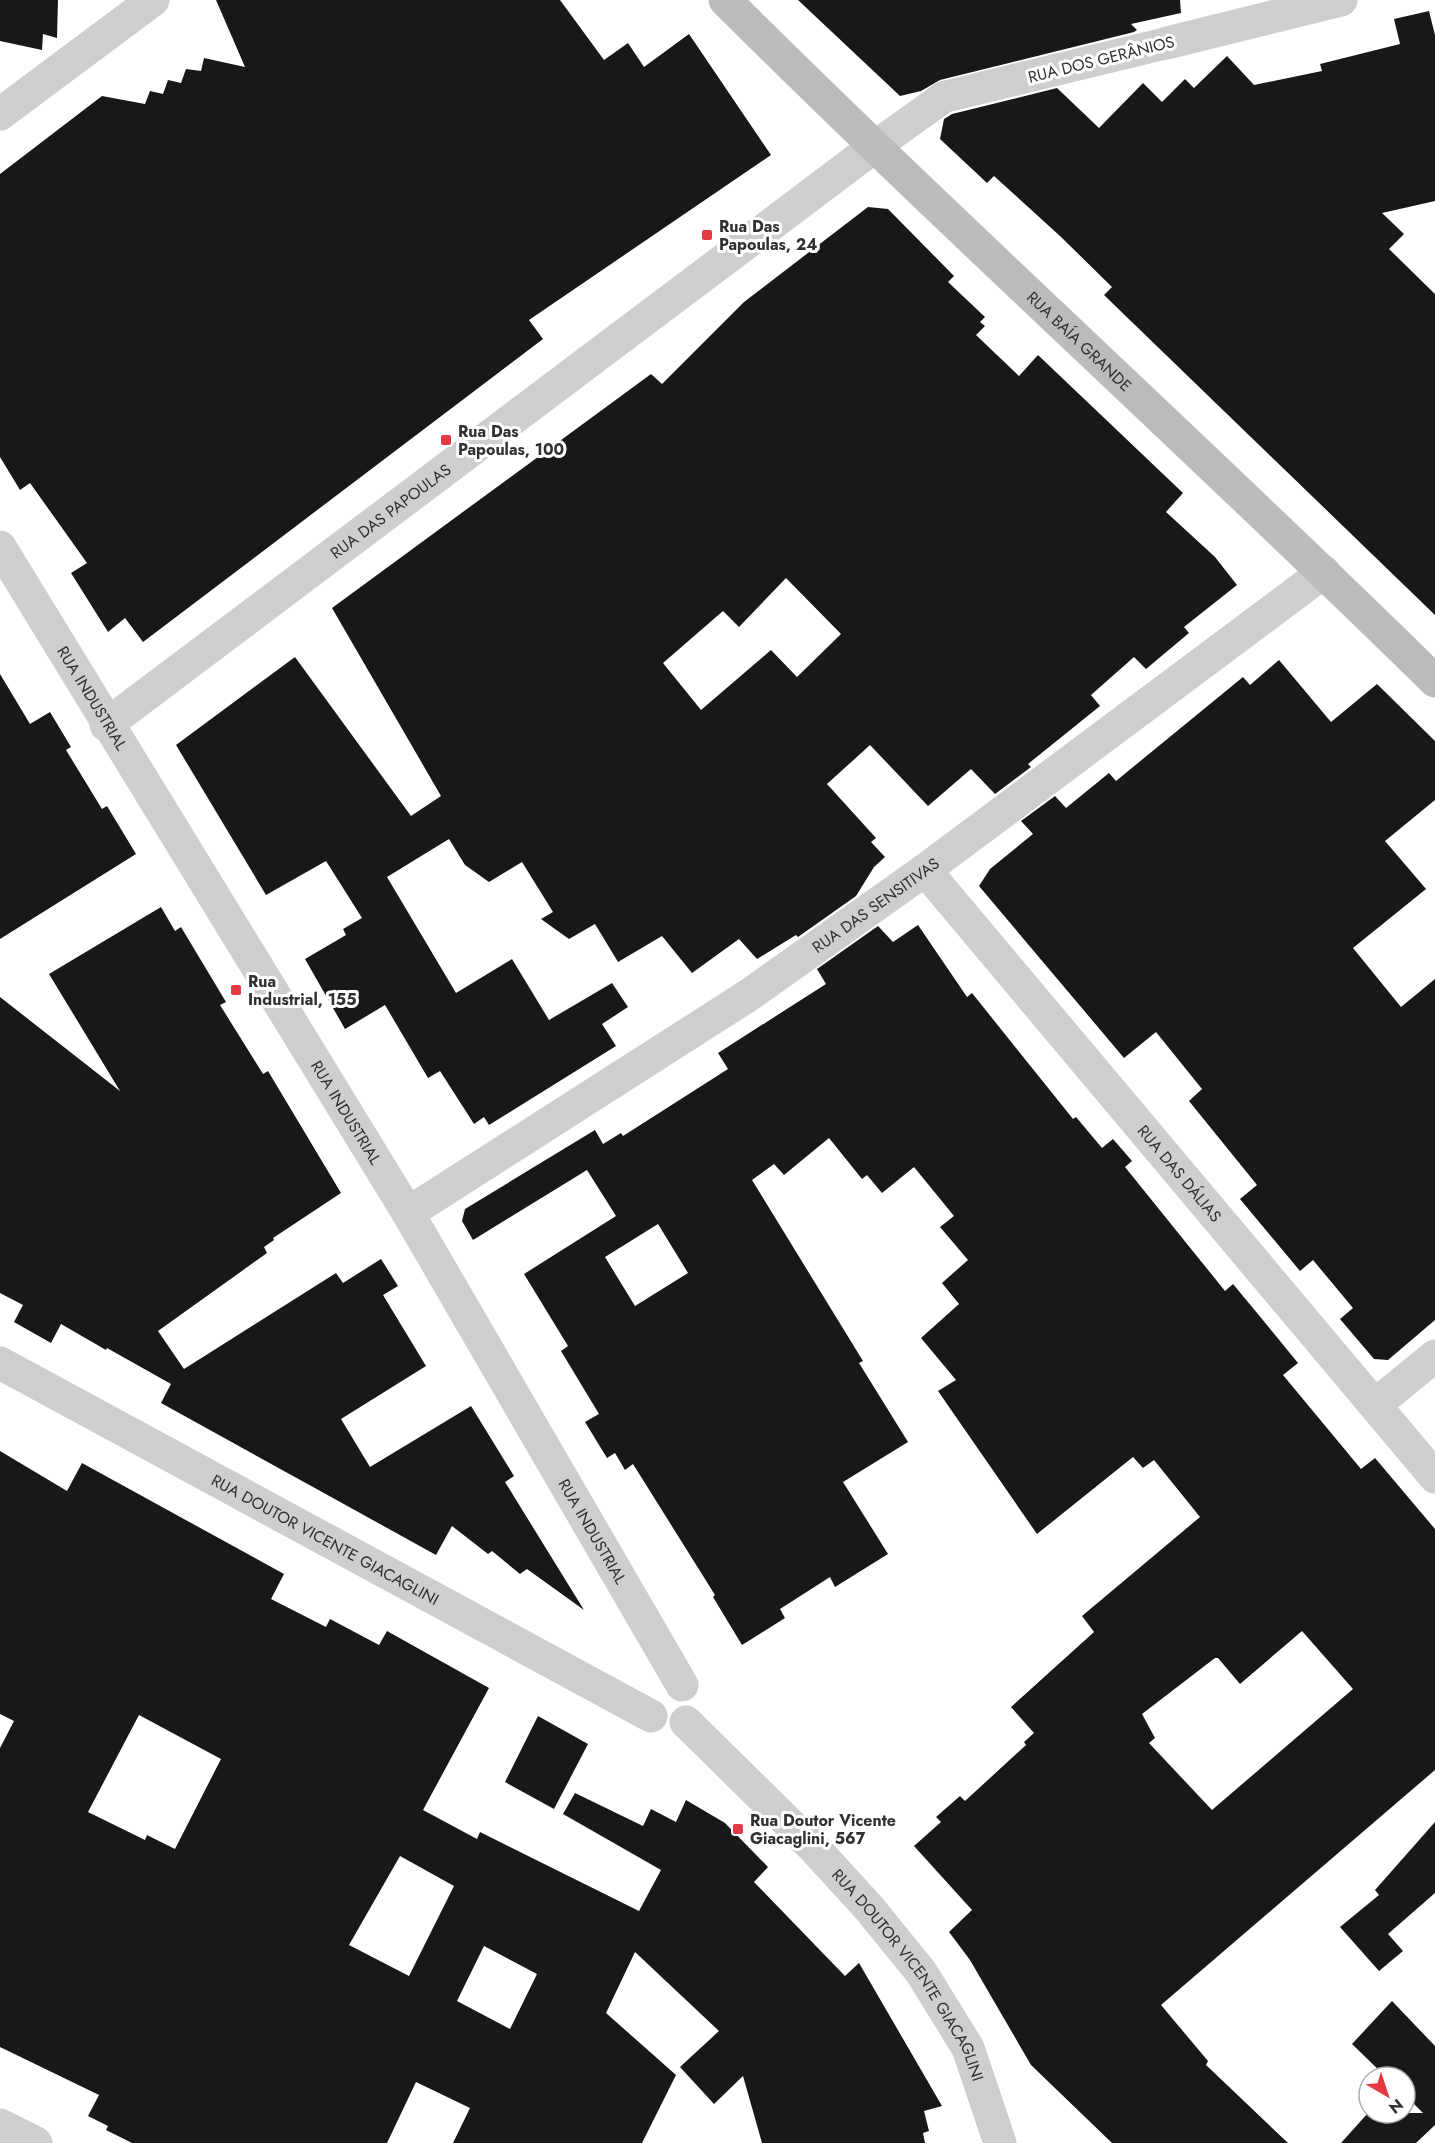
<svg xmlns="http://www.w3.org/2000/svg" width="1435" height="2143" viewBox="0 0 1435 2143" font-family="Jost,sans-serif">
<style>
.building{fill:#181818;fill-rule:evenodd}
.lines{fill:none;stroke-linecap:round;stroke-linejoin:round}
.pedestrian{stroke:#cecece;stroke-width:32}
.minor{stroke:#cecece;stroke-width:33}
.secondary{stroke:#bbb;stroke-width:33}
.poi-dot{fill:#e33944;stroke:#fff;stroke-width:2}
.labels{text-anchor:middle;stroke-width:6;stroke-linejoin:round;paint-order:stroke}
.street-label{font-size:16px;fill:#313131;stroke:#fff}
.poi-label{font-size:16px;font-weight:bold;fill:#313131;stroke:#fff;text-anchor:start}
</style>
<rect width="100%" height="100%" fill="#fff"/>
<g class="building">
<polygon points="0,0 58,0 57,38 43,34 42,50 0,41"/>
<polygon points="216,0 560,0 604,60 628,43 644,67 689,34 771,155 529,320 543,339 143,642 125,618 108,632 71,573 87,563 30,483 20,490 0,457 0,174 102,96 145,104 150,91 163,94 168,80 181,83 186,69 201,71 204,58 245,67"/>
<polygon points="798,0 1180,0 1181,13 1131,24 1137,30 1134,32 940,80 921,91 900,96"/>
<polygon points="1429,11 1435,35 1435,201 1382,213 1404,234 1389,249 1435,294 1435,615 1104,295 1112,287 1060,236 994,176 987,183 940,139 944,119 952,114 1057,88 1099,128 1143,83 1162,102 1185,79 1194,88 1227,56 1254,85 1322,71 1320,64 1400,44 1394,19"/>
<path d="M868,207L888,209L954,276L948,282L985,317L980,322L985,326L976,335L1019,376L1038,355L1183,493L1166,512L1215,557L1237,585L1184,627L1189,633L1146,669L1134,657L1091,695L1100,706L1028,764L1031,767L995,794L971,769L928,806L870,745L827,784L876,838L871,842L885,857L874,867L856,896L798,937L796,935L757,959L739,939L692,973L662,936L618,962L595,924L569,939L541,919L553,912L522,862L489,882L465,865L449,839L387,877L456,993L512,959L549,1020L612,983L628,1007L602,1024L616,1046L489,1125L484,1117L474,1124L440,1071L428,1078L385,1005L345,1029L305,959L346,935L343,929L362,918L326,861L266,895L176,745L295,657L411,816L441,796L332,608L651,374L662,384L744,302ZM786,578L841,634L797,677L771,650L701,710L663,663L723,611L739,627Z"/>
<polygon points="1279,660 1331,722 1377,684 1435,741 1435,800 1385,841 1426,889 1353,948 1401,1007 1435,979 1435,1320 1388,1360 1374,1359 1340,1319 1353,1308 1313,1260 1300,1271 1240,1199 1257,1185 1189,1101 1202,1089 1156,1032 1124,1058 979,886 990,869 1033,834 1021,821 1055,796 1066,808 1109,773 1116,781 1243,677 1250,685"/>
<polygon points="0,674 30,724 50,712 71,747 66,750 102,809 107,806 136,854 0,939"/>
<polygon points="161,907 175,931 181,927 226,1002 220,1005 263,1074 268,1071 341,1193 273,1238 274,1240 264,1247 267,1253 158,1331 184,1369 336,1273 343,1283 381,1259 398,1286 383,1295 426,1366 341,1419 370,1467 471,1406 514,1476 505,1482 584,1610 527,1569 520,1574 492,1551 488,1554 452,1526 436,1555 313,1487 161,1403 171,1384 107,1348 106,1350 61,1324 51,1343 14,1322 23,1305 0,1293 0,997 120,1091 49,974"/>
<path d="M918,925L967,997L972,993L1073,1119L1076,1117L1102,1148L1113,1139L1132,1161L1125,1167L1225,1291L1233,1284L1262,1319L1298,1363L1283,1375L1361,1469L1375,1458L1435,1529V1770L1161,2005L1208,2061L1206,2065L1288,2143H1112L1031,2065L970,1960L949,1932L972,1910L914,1846L941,1822L936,1817L960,1796L965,1801L1026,1745L1024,1742L1034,1733L1011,1707L1094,1632L1082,1616L1200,1517L1154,1460L1143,1468L1133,1457L1037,1534L938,1391L956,1380L921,1338L959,1304L942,1283L968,1260L940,1227L954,1216L914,1167L882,1193L867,1175L862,1179L829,1138L784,1175L774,1164L752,1180L863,1361L859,1363L908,1442L843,1482L888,1554L835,1587L830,1577L780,1609L785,1618L742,1645L713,1597L715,1595L633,1464L625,1470L615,1453L607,1458L585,1422L599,1414L561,1351L568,1346L524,1274L616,1216L587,1170L473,1240L462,1221L465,1209L595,1130L603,1144L621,1133L623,1136L728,1069L718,1053L826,984L817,969L878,926L893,942ZM658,1224L688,1273L635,1306L605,1257ZM1302,1631L1353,1689L1212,1810L1149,1743L1155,1738L1142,1714L1215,1658H1218L1240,1684Z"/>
<path d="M0,1451L67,1491L82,1463L284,1574L271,1599L326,1627L330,1619L379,1645L387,1631L489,1688L423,1810L477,1839L480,1832L639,1911L661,1870L563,1814L575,1793L643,1826L651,1809L676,1822L686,1800L725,1823L768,1867L754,1882L845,1976L859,1963L942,2106L924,2111L929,2131L923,2133L925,2143H762L743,2076L714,2104L680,2067L719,2031L635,1952L606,2013L676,2075L642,2143H453L470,2108L416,2082L387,2143H132L106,2130L108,2126L88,2116L99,2095L0,2047V1748L14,1721L0,1714ZM139,1715L221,1759L175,1849L147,1835L145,1840L88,1812ZM400,1856L454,1886L409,1976L349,1945ZM484,1946L537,1974L510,2029L457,2001Z"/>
<polygon points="538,1716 588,1744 554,1809 505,1782"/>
<polygon points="1435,1822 1435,1893 1388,1934 1403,1951 1379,1971 1340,1927 1379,1895 1375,1890"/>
<polygon points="1392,2001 1435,2046 1435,2125 1416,2143 1341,2143 1368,2113 1423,2113 1405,2095 1405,2077 1386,2077 1352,2044"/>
</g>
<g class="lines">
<polyline class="pedestrian" points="874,147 944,97 1167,43"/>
<g class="minor">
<polyline points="1167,43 1341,0"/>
<polyline points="0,114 153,0"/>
<path id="s1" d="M0,547L408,1213L682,1685"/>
<path id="s2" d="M106,725L874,147"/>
<path id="s3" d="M925,870L1435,1477"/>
<path id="s4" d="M408,1213L749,995L925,870L1324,572"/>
<path id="s5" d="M0,1363L651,1716"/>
<polyline points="1375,1405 1435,1356"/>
<path id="s6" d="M686,1722L815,1849L869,1908L921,1972L968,2048L1000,2143"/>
<polyline points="0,2125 36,2143"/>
</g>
<path class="secondary" id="s7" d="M725,0C957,231 1201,451 1435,681"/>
</g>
<g class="poi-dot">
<rect x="701" y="229" width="12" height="12" rx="3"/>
<rect x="440" y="434" width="12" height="12" rx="3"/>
<rect x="230" y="984" width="12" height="12" rx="3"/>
<rect x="732" y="1823" width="12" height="12" rx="3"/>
</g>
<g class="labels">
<g class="street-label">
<text transform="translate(1101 59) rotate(-14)" y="6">RUA DOS GERÂNIOS</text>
<text dy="6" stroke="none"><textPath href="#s7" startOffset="492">RUA BAÍA GRANDE</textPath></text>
<text dy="6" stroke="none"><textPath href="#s2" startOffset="356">RUA DAS PAPOULAS</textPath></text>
<text dy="6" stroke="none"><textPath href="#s1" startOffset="177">RUA INDUSTRIAL</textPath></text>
<text dy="6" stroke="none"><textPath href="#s4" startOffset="560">RUA DAS SENSITIVAS</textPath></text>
<text dy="6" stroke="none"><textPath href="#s1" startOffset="663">RUA INDUSTRIAL</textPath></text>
<text dy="6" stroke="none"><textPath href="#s3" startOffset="396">RUA DAS DÁLIAS</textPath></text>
<text dy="6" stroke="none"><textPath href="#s1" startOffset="1149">RUA INDUSTRIAL</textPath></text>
<text dy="6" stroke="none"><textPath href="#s5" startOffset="370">RUA DOUTOR VICENTE GIACAGLINI</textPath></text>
<text dy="6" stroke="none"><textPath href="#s6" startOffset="339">RUA DOUTOR VICENTE GIACAGLINI</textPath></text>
</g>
<g class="poi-label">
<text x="719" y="232">Rua Das<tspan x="719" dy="18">Papoulas, 24</tspan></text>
<text x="458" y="437">Rua Das<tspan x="458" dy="18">Papoulas, 100</tspan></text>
<text x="248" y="987">Rua<tspan x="248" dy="18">Industrial, 155</tspan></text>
<text x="750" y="1826">Rua Doutor Vicente<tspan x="750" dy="18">Giacaglini, 567</tspan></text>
</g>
</g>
<g transform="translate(1387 2095) rotate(141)"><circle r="28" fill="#ffffff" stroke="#adadad" stroke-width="1.5"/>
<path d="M0-4.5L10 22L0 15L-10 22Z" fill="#e33944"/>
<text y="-9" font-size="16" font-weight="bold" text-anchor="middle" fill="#313131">N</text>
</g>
</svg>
